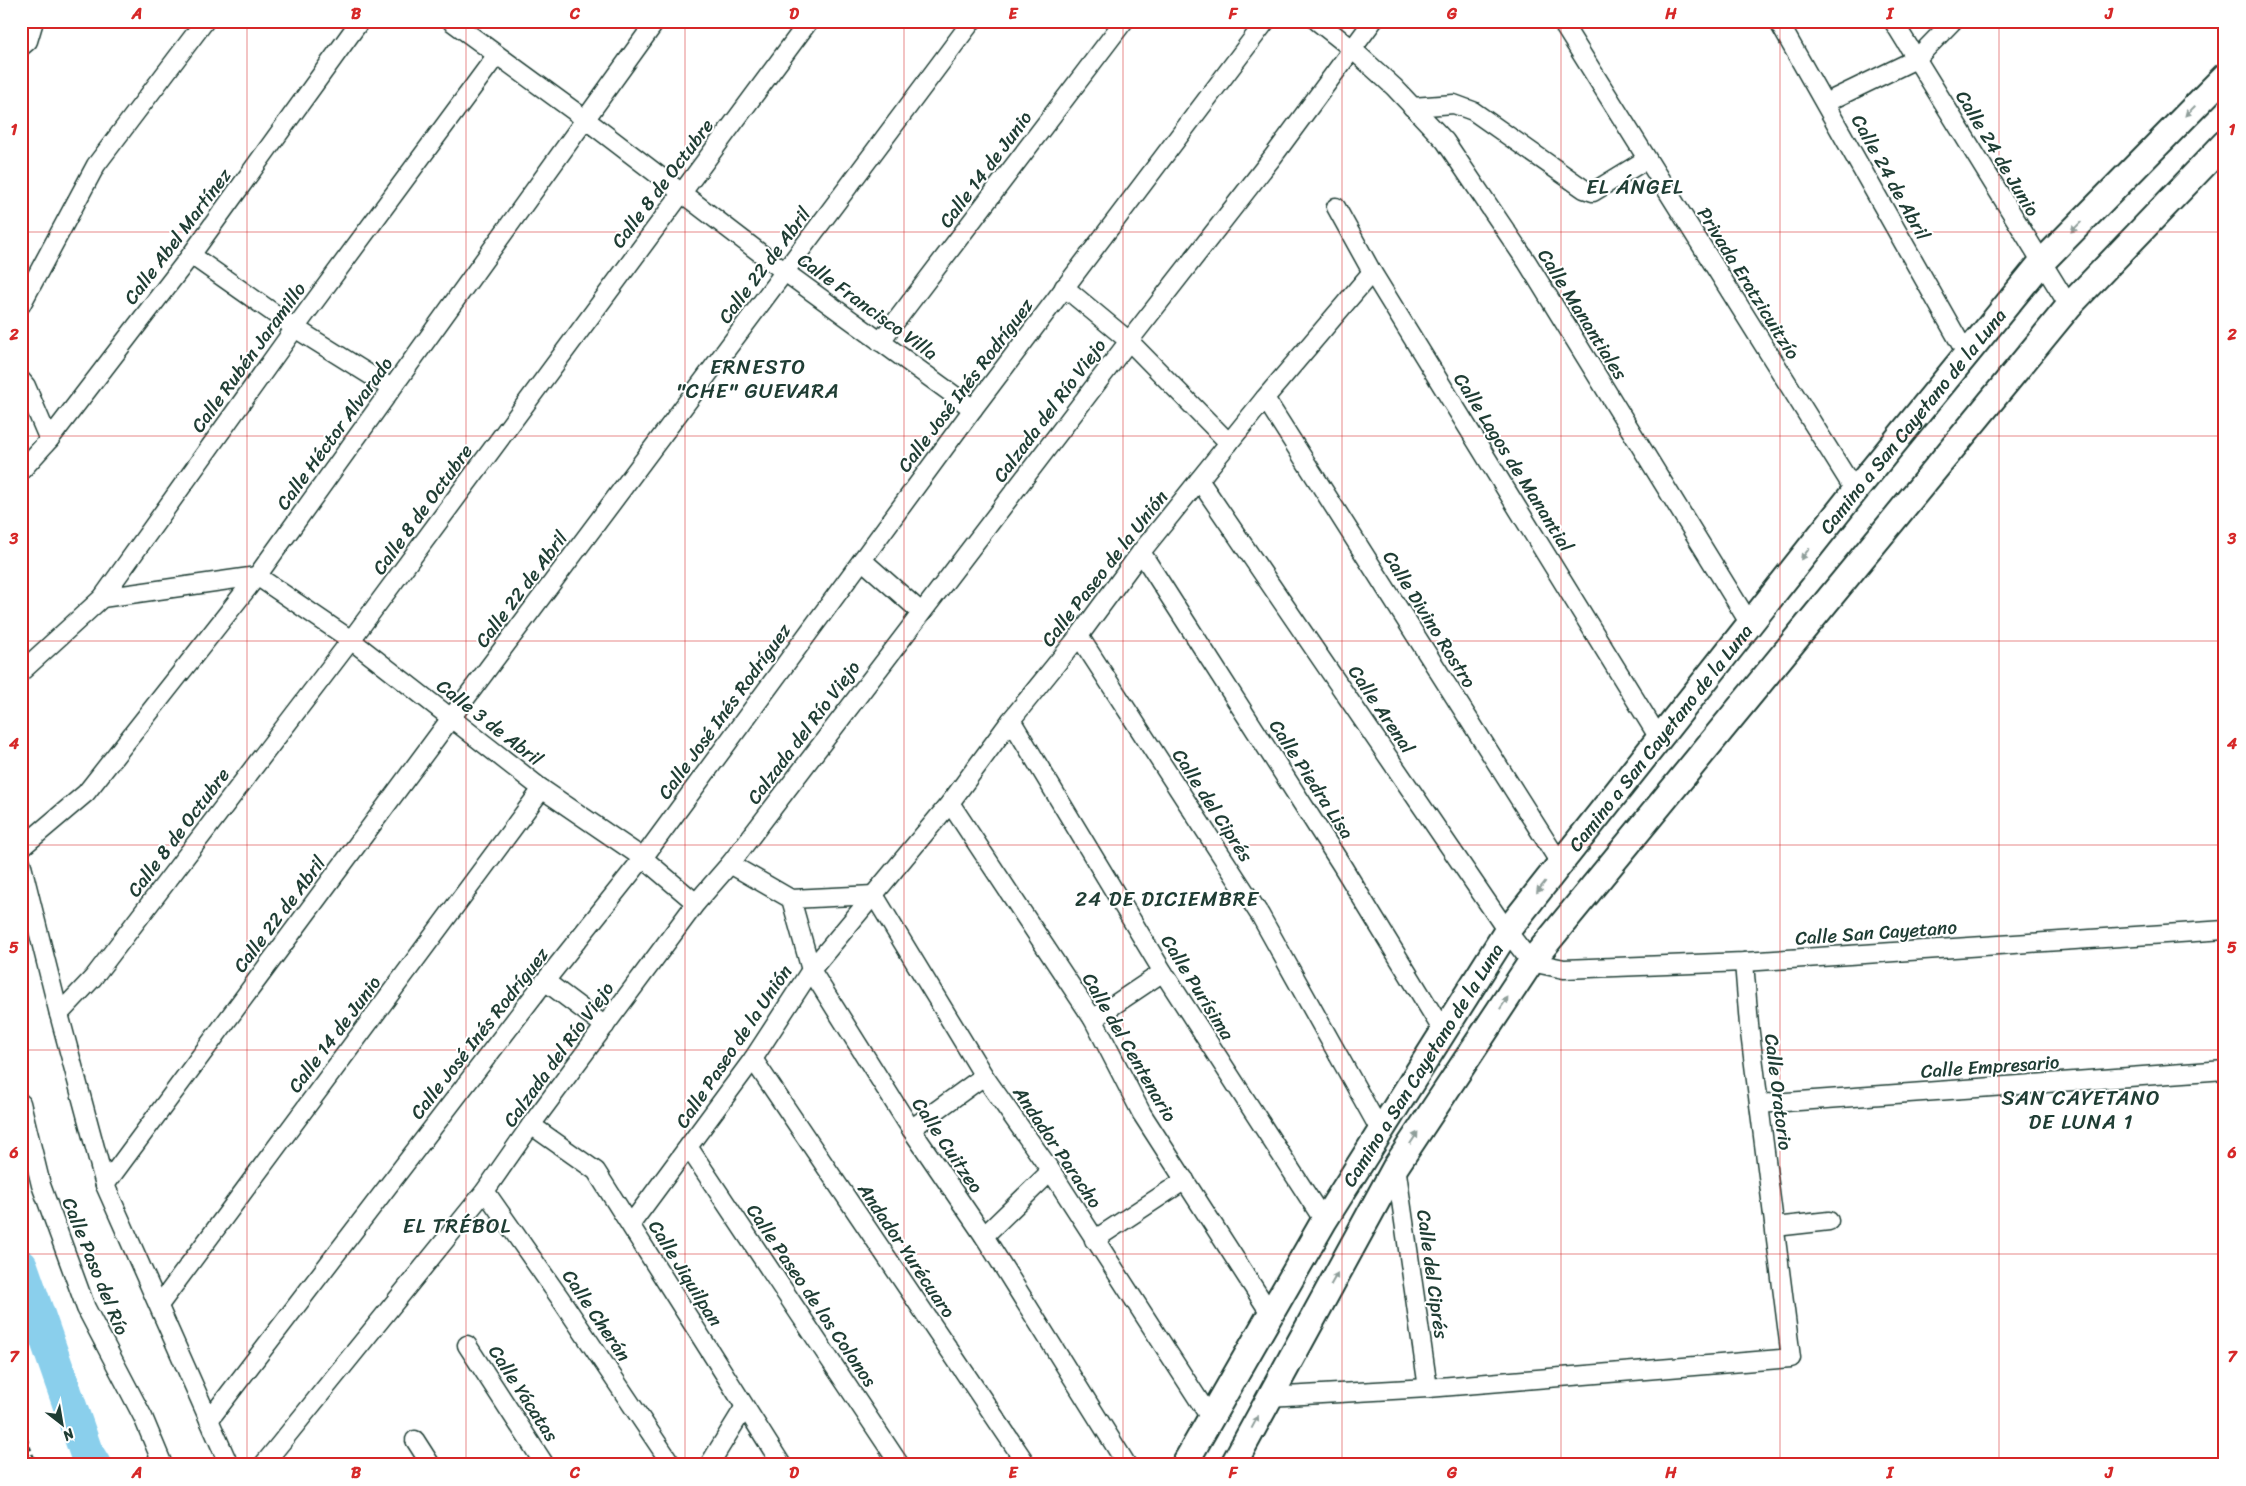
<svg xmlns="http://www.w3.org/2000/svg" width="2246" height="1486" viewBox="0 0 2246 1486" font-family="Sriracha,sans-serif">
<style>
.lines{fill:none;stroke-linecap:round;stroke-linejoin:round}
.river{stroke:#8acfec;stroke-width:34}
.street-casing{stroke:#1f3d34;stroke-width:21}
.secondary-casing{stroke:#1f3d34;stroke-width:29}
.path{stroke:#1f3d34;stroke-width:3;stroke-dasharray:4 4;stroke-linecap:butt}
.street{stroke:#fff;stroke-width:18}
.secondary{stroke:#fff;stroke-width:25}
.oneway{fill:#8f9e9a}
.grid{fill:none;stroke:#d62828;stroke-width:1;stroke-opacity:0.55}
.labels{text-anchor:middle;stroke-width:4;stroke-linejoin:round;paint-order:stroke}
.street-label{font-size:19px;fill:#1f3d34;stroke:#fff}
.quarter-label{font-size:21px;letter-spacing:1px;fill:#1f3d34;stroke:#fff}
.neatline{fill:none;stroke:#d62828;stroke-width:2}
.grid-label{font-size:16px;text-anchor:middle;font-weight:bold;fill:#d62828}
</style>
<rect width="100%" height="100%" fill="#fff"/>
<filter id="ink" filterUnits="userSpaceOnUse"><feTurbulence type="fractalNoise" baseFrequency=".02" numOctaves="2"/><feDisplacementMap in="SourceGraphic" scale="10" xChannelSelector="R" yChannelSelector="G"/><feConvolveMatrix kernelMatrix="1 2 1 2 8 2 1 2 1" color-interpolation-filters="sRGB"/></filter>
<g filter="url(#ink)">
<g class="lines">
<polyline class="river" points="21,1266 86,1452 94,1465"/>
<g class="street-casing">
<g id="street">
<polyline points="451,21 585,119 785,272 973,409"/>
<polyline points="1317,21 1351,48 1394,87 1445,141 1527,262 1750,624"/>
<polyline points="1561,21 1855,491"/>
<polyline points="1778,21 1967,355"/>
<polyline points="1893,21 2069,306"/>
<polyline points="21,47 28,41 34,21"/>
<polyline points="1825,103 1916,59 1953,21"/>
<polyline points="1412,107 1454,104 1473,111 1584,189 1593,192 1647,159"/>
<polyline points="1336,207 1372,272 1659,738"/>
<polyline points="191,255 295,328 391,388"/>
<polyline points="1064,287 1129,341 1229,443"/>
<polyline points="21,305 96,165 205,21"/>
<polyline points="880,342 1124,21"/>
<polyline points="21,380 26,386 49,440"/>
<polyline points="1265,398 1560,863"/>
<polyline points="21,471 49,440 191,255 360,21"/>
<polyline points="1199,480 1507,931 1531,962 1564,969 1744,962 2225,930"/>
<polyline points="1141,552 1341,864 1443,1031"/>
<polyline points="862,560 921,612"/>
<polyline points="102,598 257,576 351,640 542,789 643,858 696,903"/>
<polyline points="1079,636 1260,915 1380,1130"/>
<polyline points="21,672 102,598 295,328 496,56"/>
<polyline points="1011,720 1163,972 1324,1221"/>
<polyline points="950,803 1093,1019 1142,1114 1270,1313"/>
<polyline points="21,848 86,793 257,576 656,21"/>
<polyline points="21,862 59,1014 105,1185 229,1465"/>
<polyline points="730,864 791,899 811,970 911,1129 984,1236 1127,1465"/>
<polyline points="791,899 874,895 984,1076 1051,1171 1211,1419"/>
<polyline points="545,981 605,1026"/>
<polyline points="59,1014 93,978 351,640 809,21"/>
<polyline points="1093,1019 1163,972"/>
<polyline points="753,1059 1027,1465"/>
<polyline points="21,1103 41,1185 86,1308 143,1417 163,1465"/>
<polyline points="1759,1104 2225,1070"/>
<polyline points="531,1125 596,1171 782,1465"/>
<polyline points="911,1129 984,1076"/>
<polyline points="689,1148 900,1465"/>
<polyline points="1396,1166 1428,1388"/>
<polyline points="105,1185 451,718 972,21"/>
<polyline points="485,1191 560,1298 672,1465"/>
<polyline points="631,1224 753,1059 811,970 950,803 1011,720 1079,636 1141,552 1265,398 1372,272"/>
<polyline points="1775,1227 1829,1221"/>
<polyline points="984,1236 1051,1171"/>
<polyline points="1094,1240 1185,1180"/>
<polyline points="160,1304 542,789"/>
<polyline points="467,1345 545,1465"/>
<polyline points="1268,1397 1428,1388 1791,1358 1749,1025 1744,962"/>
<polyline points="209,1420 545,981 643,858 973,409 1266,21"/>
<polyline points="415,1440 431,1465"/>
<polyline points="263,1465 485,1191 531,1125 696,903 730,864 1129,341 1272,158 1373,21"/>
<polyline points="709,1465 744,1408"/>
</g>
</g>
<g class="secondary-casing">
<g id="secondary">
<path id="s1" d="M1184,1465L1324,1221L1507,931L1855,491L2041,263L2225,76"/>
<polyline points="1233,1465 1396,1166 1531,962 2069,306 2225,143"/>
</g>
</g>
<polyline class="path" points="21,1424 36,1465"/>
<use href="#street" class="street"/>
<use href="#secondary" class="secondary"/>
</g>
<defs><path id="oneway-solid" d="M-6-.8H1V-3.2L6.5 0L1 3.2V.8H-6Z" transform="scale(1.25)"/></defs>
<g class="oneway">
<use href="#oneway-solid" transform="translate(2190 111) rotate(135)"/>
<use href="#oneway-solid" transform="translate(2076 227) rotate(135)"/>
<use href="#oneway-solid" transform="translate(1805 554) rotate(128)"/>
<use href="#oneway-solid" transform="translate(1541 887) rotate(128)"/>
<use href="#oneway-solid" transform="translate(1504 1003) rotate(-57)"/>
<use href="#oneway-solid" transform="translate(1414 1138) rotate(-57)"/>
<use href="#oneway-solid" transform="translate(1334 1279) rotate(-61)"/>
<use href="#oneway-solid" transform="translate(1255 1422) rotate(-62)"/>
</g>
</g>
<path class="grid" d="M247,21V1465M466,21V1465M685,21V1465M904,21V1465M1123,21V1465M1342,21V1465M1561,21V1465M1780,21V1465M1999,21V1465M21,232H2225M21,436H2225M21,641H2225M21,845H2225M21,1050H2225M21,1254H2225"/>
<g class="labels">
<g class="street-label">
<text transform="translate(1998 153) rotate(59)" y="7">Calle 24 de Junio</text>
<text transform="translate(985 169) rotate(-53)" y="7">Calle 14 de Junio</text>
<text transform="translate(1891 177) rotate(61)" y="7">Calle 24 de Abril</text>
<text transform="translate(662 183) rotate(-53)" y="7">Calle 8 de Octubre</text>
<text transform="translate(177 236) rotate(-53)" y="7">Calle Abel Martínez</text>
<text transform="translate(764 265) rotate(-53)" y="7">Calle 22 de Abril</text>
<text transform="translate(1749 283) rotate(58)" y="7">Privada Eratzicuitzío</text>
<text transform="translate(868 306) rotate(36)" y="7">Calle Francisco Villa</text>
<text transform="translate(1583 314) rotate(58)" y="7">Calle Manantiales</text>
<text transform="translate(248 357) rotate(-54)" y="7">Calle Rubén Jaramillo</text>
<text transform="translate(965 385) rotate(-53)" y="7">Calle José Inés Rodríguez</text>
<text transform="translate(1049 410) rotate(-53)" y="7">Calzada del Río Viejo</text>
<text dy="7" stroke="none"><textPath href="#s1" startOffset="1276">Camino a San Cayetano de la Luna</textPath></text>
<text transform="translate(334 433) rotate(-54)" y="7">Calle Héctor Alvarado</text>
<text transform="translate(1514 462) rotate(58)" y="7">Calle Lagos de Manantial</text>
<text transform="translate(422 509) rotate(-54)" y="7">Calle 8 de Octubre</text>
<text transform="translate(1104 568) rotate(-52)" y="7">Calle Paseo de la Unión</text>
<text transform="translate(521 589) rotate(-53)" y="7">Calle 22 de Abril</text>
<text transform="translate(1430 619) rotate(58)" y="7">Calle Divino Rostro</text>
<text transform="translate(1382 709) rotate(56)" y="7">Calle Arenal</text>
<text transform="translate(724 711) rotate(-54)" y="7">Calle José Inés Rodríguez</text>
<text transform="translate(490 722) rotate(38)" y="7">Calle 3 de Abril</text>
<text transform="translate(803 732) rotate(-53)" y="7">Calzada del Río Viejo</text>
<text dy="7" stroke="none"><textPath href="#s1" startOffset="871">Camino a San Cayetano de la Luna</textPath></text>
<text transform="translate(1312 779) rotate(57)" y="7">Calle Piedra Lisa</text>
<text transform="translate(1213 805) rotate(57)" y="7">Calle del Ciprés</text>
<text transform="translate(178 832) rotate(-53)" y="7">Calle 8 de Octubre</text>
<text transform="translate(279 914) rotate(-53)" y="7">Calle 22 de Abril</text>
<text transform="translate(1876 932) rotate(-4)" y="7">Calle San Cayetano</text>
<text transform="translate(1198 987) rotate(58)" y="7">Calle Purísima</text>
<text transform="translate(479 1033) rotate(-52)" y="7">Calle José Inés Rodríguez</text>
<text transform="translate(334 1034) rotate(-53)" y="7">Calle 14 de Junio</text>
<text transform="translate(733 1046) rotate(-56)" y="7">Calle Paseo de la Unión</text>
<text transform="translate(1130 1047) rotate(60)" y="7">Calle del Centenario</text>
<text transform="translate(558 1054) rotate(-54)" y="7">Calzada del Río Viejo</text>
<text dy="7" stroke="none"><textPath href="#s1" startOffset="466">Camino a San Cayetano de la Luna</textPath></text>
<text transform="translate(1990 1066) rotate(-4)" y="7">Calle Empresario</text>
<text transform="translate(1779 1092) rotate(83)" y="7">Calle Oratorio</text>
<text transform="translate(948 1145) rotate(56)" y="7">Calle Cuitzeo</text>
<text transform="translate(1058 1147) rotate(56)" y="7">Andador Paracho</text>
<text transform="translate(907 1250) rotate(56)" y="7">Andador Yurécuaro</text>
<text transform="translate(96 1266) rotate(68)" y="7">Calle Paso del Río</text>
<text transform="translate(686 1273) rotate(58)" y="7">Calle Jiquilpan</text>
<text transform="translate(1433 1274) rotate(82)" y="7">Calle del Ciprés</text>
<text transform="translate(812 1295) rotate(56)" y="7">Calle Paseo de los Colonos</text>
<text transform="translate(597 1315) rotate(56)" y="7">Calle Cherán</text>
<text transform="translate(524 1393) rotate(57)" y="7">Calle Yácatas</text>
</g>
<g class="quarter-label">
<text x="1635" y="194">EL ÁNGEL</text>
<text x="758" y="374">ERNESTO<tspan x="758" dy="24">"CHE" GUEVARA</tspan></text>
<text x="1167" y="906">24 DE DICIEMBRE</text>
<text x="2081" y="1105">SAN CAYETANO<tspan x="2081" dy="24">DE LUNA 1</tspan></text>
<text x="457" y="1233">EL TRÉBOL</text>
</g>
</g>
<rect width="2246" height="1486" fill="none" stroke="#fff" stroke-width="55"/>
<g transform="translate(62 1424) rotate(149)" stroke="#ffffff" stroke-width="4" paint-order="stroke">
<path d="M0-4L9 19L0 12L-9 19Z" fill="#1f3d34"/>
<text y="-8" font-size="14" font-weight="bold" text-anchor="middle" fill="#1f3d34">N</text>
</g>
<rect x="28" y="28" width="2190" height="1430" class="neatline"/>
<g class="grid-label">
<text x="137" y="19">A</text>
<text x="356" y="19">B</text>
<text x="575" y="19">C</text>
<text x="794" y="19">D</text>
<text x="1013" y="19">E</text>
<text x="1233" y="19">F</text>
<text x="1452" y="19">G</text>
<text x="1671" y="19">H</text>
<text x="1890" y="19">I</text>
<text x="2109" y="19">J</text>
<text x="14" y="135">1</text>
<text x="2232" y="135">1</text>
<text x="14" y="340">2</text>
<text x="2232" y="340">2</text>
<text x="14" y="544">3</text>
<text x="2232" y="544">3</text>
<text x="14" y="749">4</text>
<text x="2232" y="749">4</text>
<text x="14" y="953">5</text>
<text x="2232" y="953">5</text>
<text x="14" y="1158">6</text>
<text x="2232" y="1158">6</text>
<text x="14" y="1362">7</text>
<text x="2232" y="1362">7</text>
<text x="137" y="1478">A</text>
<text x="356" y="1478">B</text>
<text x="575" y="1478">C</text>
<text x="794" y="1478">D</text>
<text x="1013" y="1478">E</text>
<text x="1233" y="1478">F</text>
<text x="1452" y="1478">G</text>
<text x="1671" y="1478">H</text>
<text x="1890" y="1478">I</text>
<text x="2109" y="1478">J</text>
</g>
</svg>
